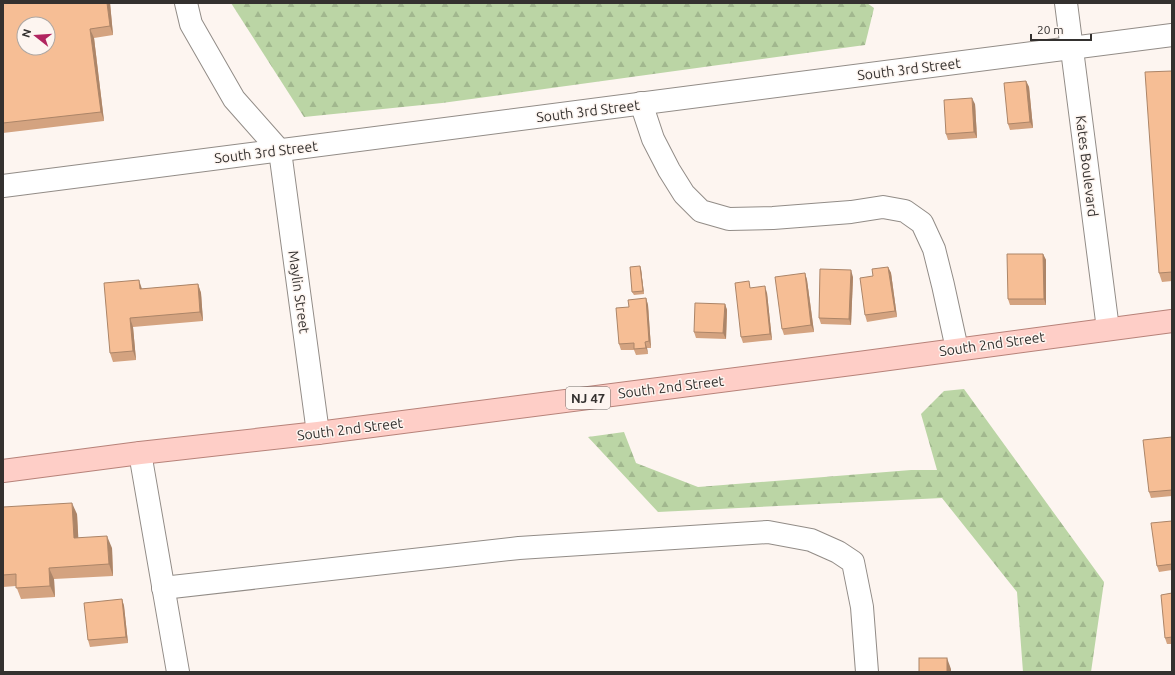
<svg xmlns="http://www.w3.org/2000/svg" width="1175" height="675" viewBox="0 0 1175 675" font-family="Ubuntu,sans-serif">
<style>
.forest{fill:url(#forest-firs)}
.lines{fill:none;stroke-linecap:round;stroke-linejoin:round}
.minor-casing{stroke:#928c87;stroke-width:24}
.major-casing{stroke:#b78279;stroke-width:24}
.minor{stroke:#fff;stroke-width:22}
.major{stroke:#fecec7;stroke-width:22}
.wall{fill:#d4a380}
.shaded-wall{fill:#ac8568}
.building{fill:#f6be95;stroke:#ac8568;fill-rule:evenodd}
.labels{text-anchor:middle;stroke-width:3;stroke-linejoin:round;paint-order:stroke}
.shield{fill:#fdf5f0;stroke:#706c69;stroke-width:1}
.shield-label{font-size:13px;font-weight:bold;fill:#34312f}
.street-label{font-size:14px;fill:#34312f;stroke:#fdf5f0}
</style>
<defs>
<pattern id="forest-firs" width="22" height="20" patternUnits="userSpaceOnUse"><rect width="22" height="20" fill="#bbd5a5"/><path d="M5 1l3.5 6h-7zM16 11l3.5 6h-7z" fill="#a1b78e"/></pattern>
</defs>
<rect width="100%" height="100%" fill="#fdf5f0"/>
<g class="forest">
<polygon points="231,3 867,3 874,8 865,45 442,103 304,117"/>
<polygon points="964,389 1104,582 1091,672 1023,672 1017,592 942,498 658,512 588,437 624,432 636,463 698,487 911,470 937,470 921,414 944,391"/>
</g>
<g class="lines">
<g class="minor-casing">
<g id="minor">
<polyline points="186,3 191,24 234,99 280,151 318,433"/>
<polyline points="1066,3 1108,329"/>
<polyline points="641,103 653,139 669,170 684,194 701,211 729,219 773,218 851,212 883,207 905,211 922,223 934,249 943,285 957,349"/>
<polyline points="3,186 1172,35"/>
<polyline points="140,453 178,672"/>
<polyline points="163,588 519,548 768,532 811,540 838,552 853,562 862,607 867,672"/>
</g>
</g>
<g class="major-casing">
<polyline id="major" points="3,471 140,453 318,433 859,363 1172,321"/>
</g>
<use href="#minor" class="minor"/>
<use href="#major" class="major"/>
</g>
<g class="wall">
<polygon points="3,3 110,3 113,35 94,38 104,121 3,133"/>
<polygon points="1172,71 1172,281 1162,282 1159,273"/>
<polygon points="1026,81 1029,87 1033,128 1010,130 1008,124"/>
<polygon points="975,104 977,138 948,140 946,134"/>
<polygon points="1043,254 1046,260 1046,305 1010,305 1008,299"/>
<polygon points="640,266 641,269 644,294 634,295 632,292"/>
<polygon points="888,267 891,273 897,317 867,322 865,315 873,276"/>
<polygon points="805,273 807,280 814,332 784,335 782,329"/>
<polygon points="853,277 851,325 821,324 819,318"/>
<polygon points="198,284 201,293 203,321 133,327 136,360 113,362 110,353 142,289"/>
<polygon points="752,288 767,293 772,340 743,343 741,337"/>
<polygon points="646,298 648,305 651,348 647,348 648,354 636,355 634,350 621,350 619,344 629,307"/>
<polygon points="725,304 727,310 726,339 696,338 694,332"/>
<polygon points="1172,437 1172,496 1151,498 1149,492"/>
<polygon points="3,507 77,514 78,538 112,548 113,576 54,579 55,597 21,599 16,586 3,587"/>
<polygon points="1172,521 1172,570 1159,572 1157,566"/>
<polygon points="1172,593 1172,644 1167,644 1165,638"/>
<polygon points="122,599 124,606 128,643 90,647 88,640"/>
</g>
<g class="shaded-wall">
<polygon points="107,3 110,3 113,35 110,26"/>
<polygon points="90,29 94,38 104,121 101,112"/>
<polygon points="1026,81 1029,87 1033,128 1030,122"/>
<polygon points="972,98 975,104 977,138 974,132"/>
<polygon points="1043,254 1046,260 1046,305 1044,299"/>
<polygon points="640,266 641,269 644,294 643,291"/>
<polygon points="888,267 891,273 897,317 895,311"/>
<polygon points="851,270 853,277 851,325 849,319"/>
<polygon points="805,273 807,280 814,332 811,325"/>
<polygon points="139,280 142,289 140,289"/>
<polygon points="198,284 201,293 203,321 200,312"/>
<polygon points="765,286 767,293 772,340 770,334"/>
<polygon points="646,298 648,305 651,348 649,341"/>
<polygon points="725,304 727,310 726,339 723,333"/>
<polygon points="130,318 133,327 136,360 133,351"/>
<polygon points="645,342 647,348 648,354 646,348"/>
<polygon points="72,503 77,514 79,550 74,538"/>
<polygon points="107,536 112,548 113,576 109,564"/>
<polygon points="49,568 54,579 55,597 50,586"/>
<polygon points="122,599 124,606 128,643 126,637"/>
<polygon points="947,658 951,669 951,672 947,672"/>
</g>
<g class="building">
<path d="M3,3H107L110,26L90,29L101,112L3,123ZM24,24H48V48H24Z"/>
<polygon points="1172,71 1172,272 1159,273 1145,72"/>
<polygon points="1026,81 1030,122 1008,124 1004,83"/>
<polygon points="972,98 974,132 946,134 944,100"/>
<polygon points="1007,254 1043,254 1044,299 1008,299"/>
<polygon points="640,266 643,291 632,292 630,267"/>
<polygon points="888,267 895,311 865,315 860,278 873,276 872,269"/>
<polygon points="820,269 851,270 849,319 819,318"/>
<polygon points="805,273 811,325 782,329 775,277"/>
<polygon points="139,280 140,289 198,284 200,312 130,318 133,351 110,353 104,283"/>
<polygon points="749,281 750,288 765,286 770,334 741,337 735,283"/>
<polygon points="646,298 649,341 645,342 646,348 634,349 634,343 619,344 616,308 629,307 628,300"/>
<polygon points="695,303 725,304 723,333 694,332"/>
<polygon points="1172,437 1172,490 1149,492 1143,440"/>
<polygon points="72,503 74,538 107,536 109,564 49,568 50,586 16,588 16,574 3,575 3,507"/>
<polygon points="1172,521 1172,564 1157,566 1151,523"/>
<polygon points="1172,593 1172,637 1165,638 1161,595"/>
<polygon points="122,599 126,637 88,640 84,603"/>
<rect x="919" y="658" width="28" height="14"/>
</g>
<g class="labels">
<rect class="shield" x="566" y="387" width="44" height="22" rx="3"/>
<g class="shield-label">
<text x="588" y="403">NJ 47</text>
</g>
<g class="street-label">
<text transform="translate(909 69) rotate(-7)" y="5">South 3rd Street</text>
<text transform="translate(588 111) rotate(-7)" y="5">South 3rd Street</text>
<text transform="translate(266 152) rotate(-7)" y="5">South 3rd Street</text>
<text transform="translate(1087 166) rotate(83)" y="5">Kates Boulevard</text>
<text transform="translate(299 292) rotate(82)" y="5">Maylin Street</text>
<text transform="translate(992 344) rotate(-8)" y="5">South 2nd Street</text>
<text transform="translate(671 387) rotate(-7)" y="5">South 2nd Street</text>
<text transform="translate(350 429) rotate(-7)" y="5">South 2nd Street</text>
</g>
</g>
<rect width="1175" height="675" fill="none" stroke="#34312f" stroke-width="8"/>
<g transform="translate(36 36) rotate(287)"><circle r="19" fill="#fdf5f0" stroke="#ada7a3"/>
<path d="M0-3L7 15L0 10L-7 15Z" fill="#b12560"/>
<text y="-6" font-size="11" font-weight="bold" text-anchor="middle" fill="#34312f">N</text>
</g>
<path d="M1031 34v6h60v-6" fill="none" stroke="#34312f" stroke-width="2"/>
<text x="1037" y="34" font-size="12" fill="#34312f" stroke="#fdf5f0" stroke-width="3" paint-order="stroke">20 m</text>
</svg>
